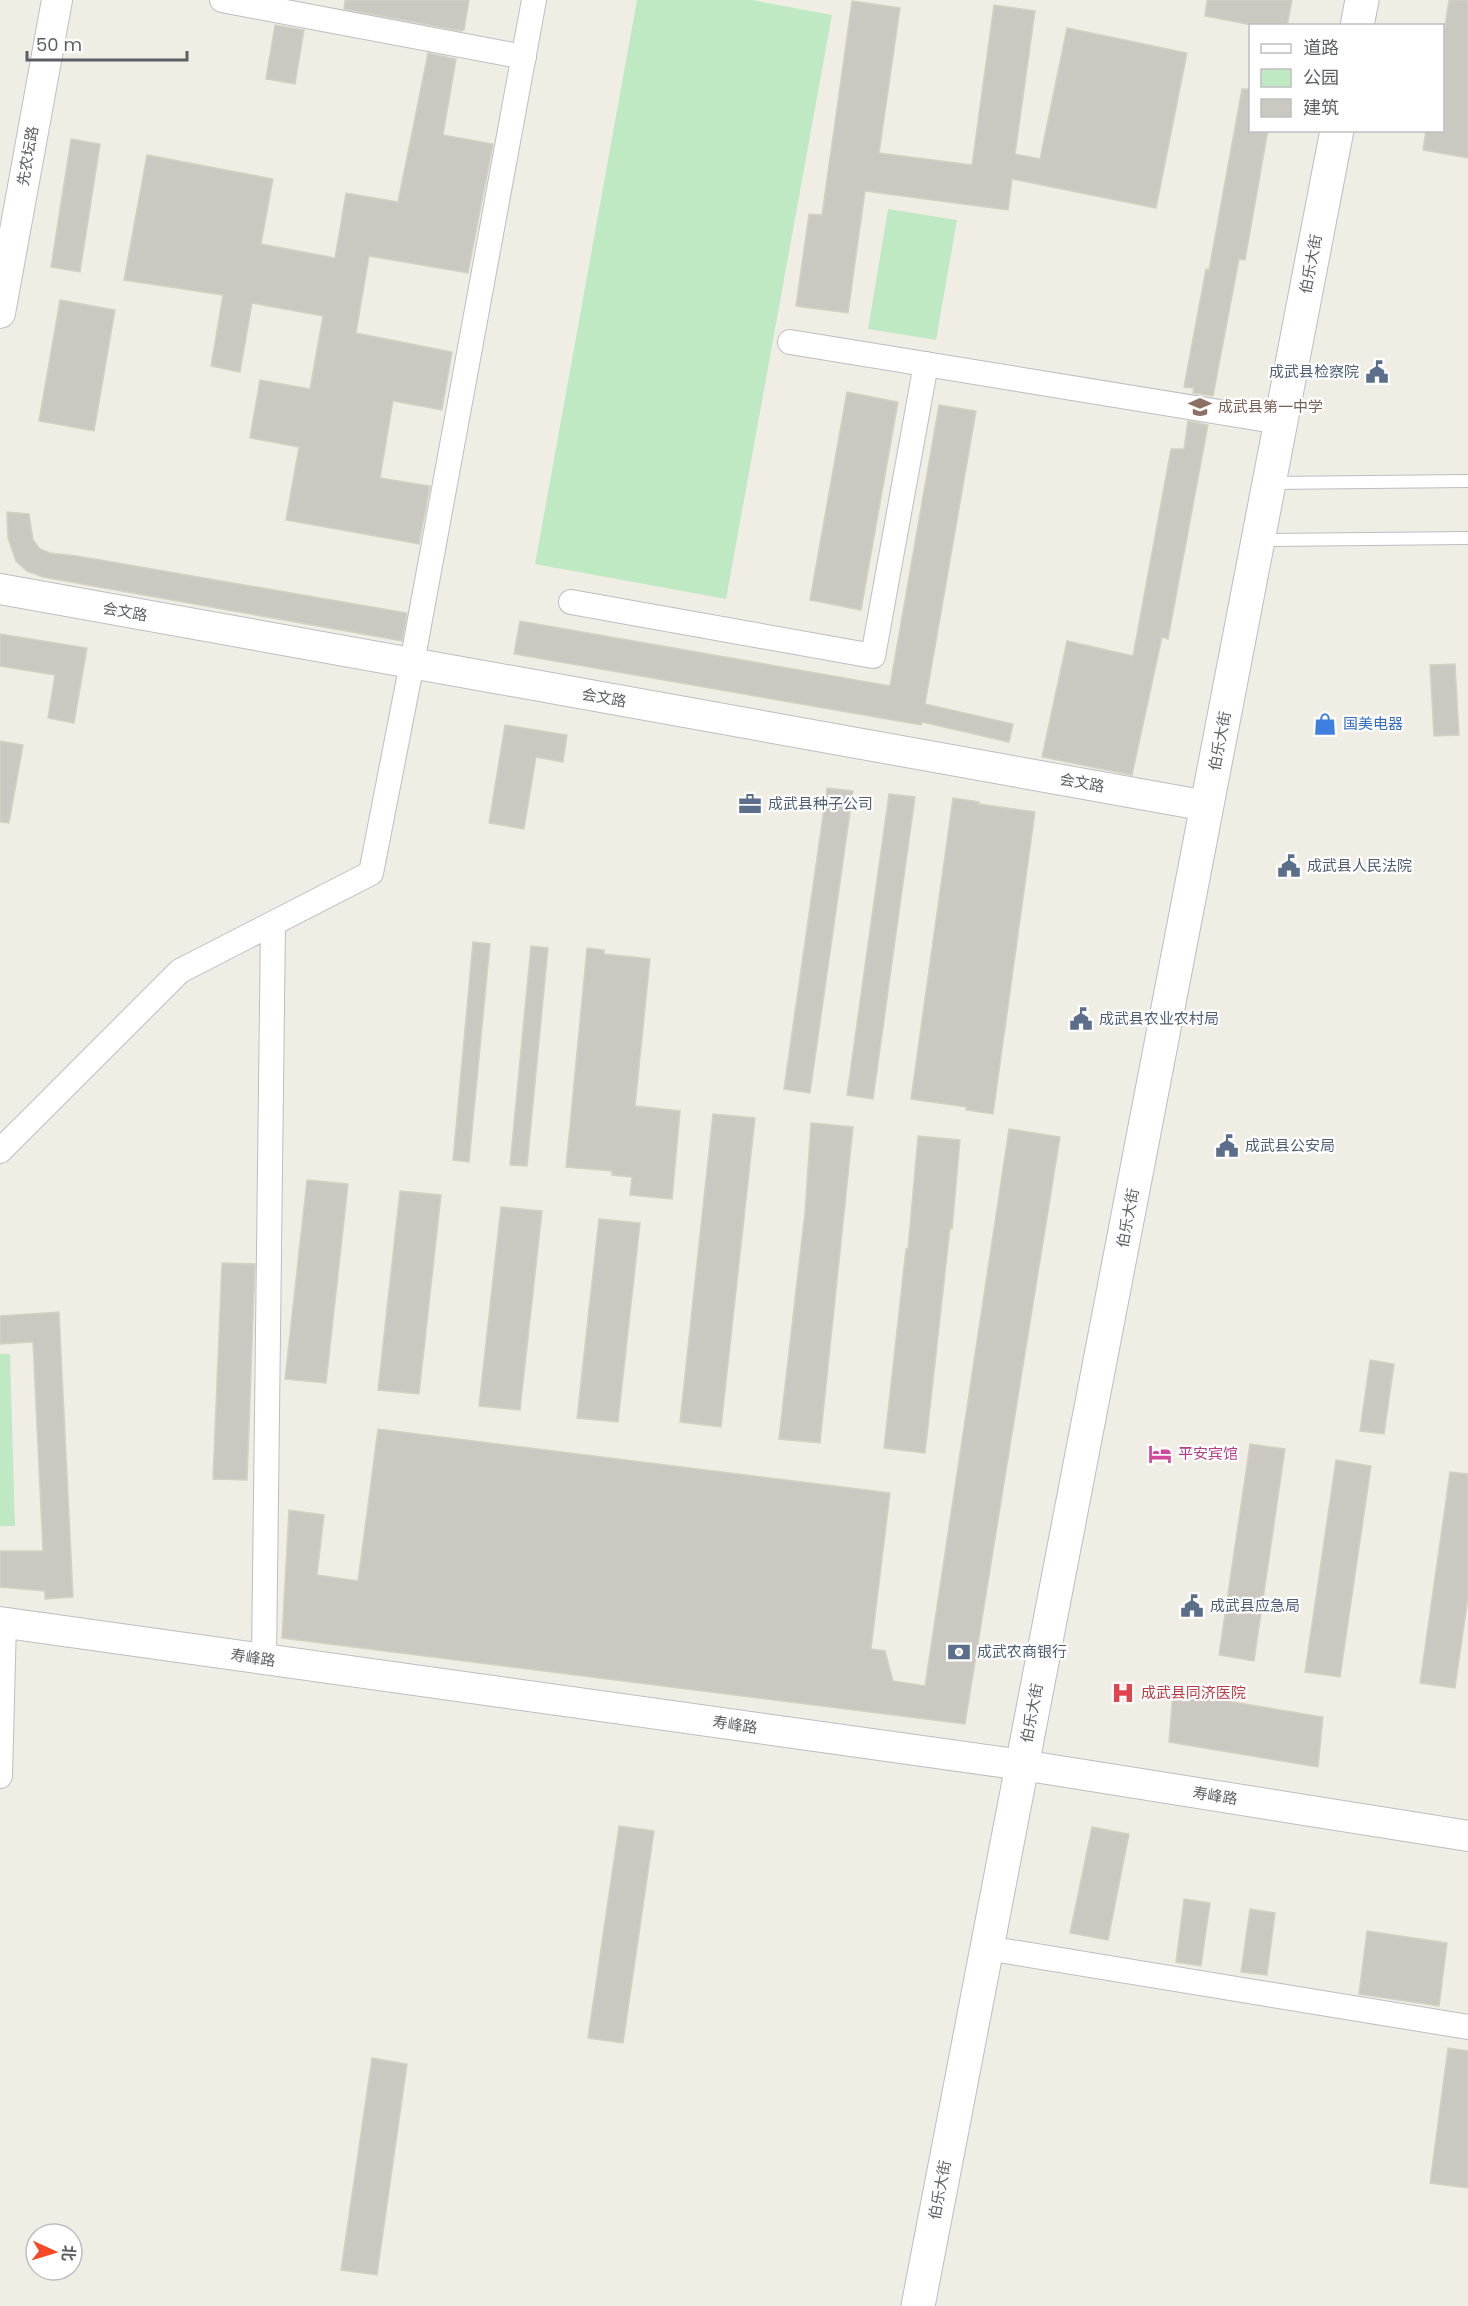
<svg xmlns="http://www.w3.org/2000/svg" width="1468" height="2306" viewBox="0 0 1468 2306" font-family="Poppins,'Noto Sans SC',sans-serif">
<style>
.green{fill:#bfe9c3}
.building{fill:#cbc8c1;stroke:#d5d1c2;stroke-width:1.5}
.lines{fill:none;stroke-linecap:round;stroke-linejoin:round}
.service-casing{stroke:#bcbdc4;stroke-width:14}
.minor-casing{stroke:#bcbdc4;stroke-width:26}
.tertiary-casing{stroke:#bcbdc4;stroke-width:32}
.secondary-casing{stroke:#babcc3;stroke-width:35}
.service{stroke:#fff;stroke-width:12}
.minor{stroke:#fff;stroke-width:24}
.tertiary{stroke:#fff;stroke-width:30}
.secondary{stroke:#fff;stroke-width:33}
.labels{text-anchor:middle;stroke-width:4.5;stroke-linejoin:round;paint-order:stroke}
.street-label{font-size:15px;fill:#5c5f66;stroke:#fff}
.service-label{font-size:15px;fill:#4e5e75;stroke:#fff;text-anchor:start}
.education-label{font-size:15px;fill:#785e54;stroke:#fff;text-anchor:start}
.shop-label{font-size:15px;fill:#366cbe;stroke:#fff;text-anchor:start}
.hotel-label{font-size:15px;fill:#b23c85;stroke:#fff;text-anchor:start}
.health-label{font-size:15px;fill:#be3a42;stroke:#fff;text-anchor:start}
</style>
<rect width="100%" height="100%" fill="#f0eee4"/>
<g class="green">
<polygon points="637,0 752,0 832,15 726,599 535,564"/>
<polygon points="888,209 957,220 936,340 868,329"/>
<polygon points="0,1354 10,1354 15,1526 0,1526"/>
</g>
<g class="building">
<polygon points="345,0 469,0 464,30 461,31 344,9"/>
<polygon points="1207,0 1292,0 1287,26 1257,26 1205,16"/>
<polygon points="1449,0 1468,0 1468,158 1423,150 1426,130 1443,130 1443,39"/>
<polygon points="852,1 900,8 879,153 972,165 994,5 1035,11 1015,154 1040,159 1067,28 1187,53 1156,208 1012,179 1008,210 865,191 848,313 796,306 809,214 822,215"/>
<polygon points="275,25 304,30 295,84 266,79"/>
<polygon points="428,53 456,59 443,135 493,144 468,273 369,256 356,333 452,352 442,410 393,401 380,478 430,486 419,544 286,520 299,447 250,438 260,380 310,389 323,316 252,303 240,372 211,366 223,295 124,280 147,155 273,179 261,244 335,258 346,193 398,202"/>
<polygon points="1242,89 1251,89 1251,130 1268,130 1245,260 1239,259 1213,396 1193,393 1194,388 1184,387 1206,269 1209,270"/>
<polygon points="71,139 100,144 80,272 51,267"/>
<polygon points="60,300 115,310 94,431 39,421"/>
<polygon points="847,392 898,402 861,610 810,600"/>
<polygon points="939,405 976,411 925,704 1013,724 1009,742 922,722 921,725 514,654 520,621 890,686"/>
<polygon points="1188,421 1208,425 1168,639 1162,637 1132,775 1042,757 1067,641 1133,656 1171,449 1184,449"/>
<polygon points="7,512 29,514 33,540 40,549 50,553 77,556 407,613 402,641 43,577 27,571 16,561 8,538"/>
<polygon points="0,634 87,648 74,723 48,718 55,675 0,666"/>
<polygon points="1455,664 1459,735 1434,736 1430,665"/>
<polygon points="505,725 567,735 563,762 536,757 524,829 489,823"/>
<polygon points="0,741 23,745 9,823 0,822"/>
<polygon points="827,788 853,791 810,1093 784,1089"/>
<polygon points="889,794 915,797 873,1099 847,1095"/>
<polygon points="953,798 979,802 979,804 1035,812 993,1114 966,1110 967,1107 911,1099"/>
<polygon points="473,942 490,944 469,1162 453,1160"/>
<polygon points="531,946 548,948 527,1166 510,1165"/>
<polygon points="587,948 604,950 604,954 650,959 635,1106 680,1111 672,1199 630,1195 632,1177 612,1175 612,1171 566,1167"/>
<polygon points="713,1114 755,1118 721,1427 680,1422"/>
<polygon points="811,1123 853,1127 820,1443 779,1439 805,1212"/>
<polygon points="1009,1129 1060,1137 965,1724 282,1638 289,1510 324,1515 317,1575 358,1581 378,1429 890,1493 871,1649 885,1651 893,1681 925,1686"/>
<polygon points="918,1136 960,1140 952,1229 950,1228 925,1453 884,1448 906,1249 908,1249"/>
<polygon points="307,1180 348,1184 326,1383 285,1379"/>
<polygon points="400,1191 441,1195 419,1394 378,1390"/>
<polygon points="501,1207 542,1211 520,1410 479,1406"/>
<polygon points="599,1219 640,1223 618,1422 577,1418"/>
<polygon points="222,1263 255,1264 247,1480 213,1479"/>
<polygon points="59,1312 73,1597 45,1599 45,1591 0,1587 0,1551 43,1551 33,1342 0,1344 0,1316"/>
<polygon points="1370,1360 1394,1364 1384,1434 1360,1431"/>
<polygon points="1250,1444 1285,1449 1254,1661 1219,1655"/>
<polygon points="1336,1460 1371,1466 1340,1677 1305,1672"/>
<polygon points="1450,1472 1468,1474 1468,1597 1455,1688 1420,1683"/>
<polygon points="1173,1692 1323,1717 1318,1767 1169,1742"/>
<polygon points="619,1826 654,1831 623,2043 588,2038"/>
<polygon points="1092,1827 1129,1834 1108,1940 1070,1933"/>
<polygon points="1184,1899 1210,1903 1201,1966 1176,1962"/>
<polygon points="1250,1909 1275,1913 1267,1975 1241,1972"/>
<polygon points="1367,1931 1447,1943 1439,2006 1359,1994"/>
<polygon points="1448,2048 1468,2051 1468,2188 1430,2183"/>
<polygon points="372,2058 407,2064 377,2275 341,2270"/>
</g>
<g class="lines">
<g class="service-casing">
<g id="service">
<polyline points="1271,483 1468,481"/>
<polyline points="1260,540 1468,538"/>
</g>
</g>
<g class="minor-casing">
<g id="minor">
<polyline points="222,0 524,57"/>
<polyline points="790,342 1281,422"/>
<polyline points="571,602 873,656 926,364"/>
<polyline points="0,1151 180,971 371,873 412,663 534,0"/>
<polyline points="264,1659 273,924"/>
<polyline points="0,1776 4,1623"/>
<polyline points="987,1948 1468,2027"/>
</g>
</g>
<g class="tertiary-casing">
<g id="tertiary">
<polyline points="0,313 57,0"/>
<polyline points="0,589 1207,806"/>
<polyline points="0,1622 1022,1765 1468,1836"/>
</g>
</g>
<g class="secondary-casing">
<g id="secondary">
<polyline points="1357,26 1362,0"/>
<polyline points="918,2306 1337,130"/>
</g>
</g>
<use href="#service" class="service"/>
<use href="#minor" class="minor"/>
<use href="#tertiary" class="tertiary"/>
<use href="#secondary" class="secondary"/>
</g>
<defs>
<g id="civic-bare" transform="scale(1.8)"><path d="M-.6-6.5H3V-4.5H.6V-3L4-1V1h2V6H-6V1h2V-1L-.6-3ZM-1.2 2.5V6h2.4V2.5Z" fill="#5c6f8a" stroke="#fff" stroke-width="2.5" paint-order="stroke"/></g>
<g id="school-bare" transform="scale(1.8)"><path d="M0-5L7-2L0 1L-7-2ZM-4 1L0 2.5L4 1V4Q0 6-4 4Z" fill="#8d6e63" stroke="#fff" stroke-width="2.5" paint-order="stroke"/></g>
<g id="shop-bare" transform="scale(1.8)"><path d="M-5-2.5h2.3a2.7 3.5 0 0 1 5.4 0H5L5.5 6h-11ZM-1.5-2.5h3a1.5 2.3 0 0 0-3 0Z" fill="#3f7fe0" stroke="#fff" stroke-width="2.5" paint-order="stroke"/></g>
<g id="office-bare" transform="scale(1.8)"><path d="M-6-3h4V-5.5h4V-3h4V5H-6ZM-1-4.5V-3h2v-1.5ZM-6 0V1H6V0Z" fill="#5c6f8a" stroke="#fff" stroke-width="2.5" paint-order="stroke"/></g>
<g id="hotel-bare" transform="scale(1.8)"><path d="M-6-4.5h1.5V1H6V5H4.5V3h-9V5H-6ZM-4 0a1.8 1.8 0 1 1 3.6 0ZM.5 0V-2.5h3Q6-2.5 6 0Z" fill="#d1479c" stroke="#fff" stroke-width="2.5" paint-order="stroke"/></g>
<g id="bank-bare" transform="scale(1.8)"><path d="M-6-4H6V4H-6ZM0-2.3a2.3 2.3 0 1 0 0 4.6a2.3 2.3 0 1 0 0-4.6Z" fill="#5c6f8a" stroke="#fff" stroke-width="2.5" paint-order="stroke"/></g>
<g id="hospital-bare" transform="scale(1.8)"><path d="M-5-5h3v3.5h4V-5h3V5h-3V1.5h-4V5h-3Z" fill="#e0444e" stroke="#fff" stroke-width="2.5" paint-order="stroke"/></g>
</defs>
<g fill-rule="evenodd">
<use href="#civic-bare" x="1377" y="372"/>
<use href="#school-bare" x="1200" y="407"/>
<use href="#shop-bare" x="1325" y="724"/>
<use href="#office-bare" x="750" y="804"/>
<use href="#civic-bare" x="1289" y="866"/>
<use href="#civic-bare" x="1081" y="1019"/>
<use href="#civic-bare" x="1227" y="1146"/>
<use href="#hotel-bare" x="1160" y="1454"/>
<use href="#civic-bare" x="1192" y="1606"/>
<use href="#bank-bare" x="959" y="1652"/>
<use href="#hospital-bare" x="1123" y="1693"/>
</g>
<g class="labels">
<g class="street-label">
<text transform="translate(28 156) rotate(-80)" y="5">先农坛路</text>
<text transform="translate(1311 264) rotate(-79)" y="5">伯乐大街</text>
<text transform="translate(125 612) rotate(10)" y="5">会文路</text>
<text transform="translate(604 698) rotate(10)" y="5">会文路</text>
<text transform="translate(1220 741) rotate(-79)" y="5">伯乐大街</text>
<text transform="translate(1082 783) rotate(10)" y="5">会文路</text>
<text transform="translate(1128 1218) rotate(-79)" y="5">伯乐大街</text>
<text transform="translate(253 1658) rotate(8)" y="5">寿峰路</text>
<text transform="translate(1032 1713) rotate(-79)" y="5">伯乐大街</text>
<text transform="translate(735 1725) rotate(8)" y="5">寿峰路</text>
<text transform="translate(1215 1796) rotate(9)" y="5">寿峰路</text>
<text transform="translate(940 2190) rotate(-79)" y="5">伯乐大街</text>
</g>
<g class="service-label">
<text x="1359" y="377" text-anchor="end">成武县检察院</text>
<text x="768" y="809">成武县种子公司</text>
<text x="1307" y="871">成武县人民法院</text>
<text x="1099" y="1024">成武县农业农村局</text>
<text x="1245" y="1151">成武县公安局</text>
<text x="1210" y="1611">成武县应急局</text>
<text x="977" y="1657">成武农商银行</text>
</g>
<g class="education-label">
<text x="1218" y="412">成武县第一中学</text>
</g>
<g class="shop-label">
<text x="1343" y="729">国美电器</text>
</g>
<g class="hotel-label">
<text x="1178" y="1459">平安宾馆</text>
</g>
<g class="health-label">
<text x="1141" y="1698">成武县同济医院</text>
</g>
</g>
<rect x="1249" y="24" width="195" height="108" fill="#ffffff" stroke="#bebfc2" stroke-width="1.5"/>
<rect x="1261" y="44" width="30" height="9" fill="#ffffff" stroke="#bebfc2" stroke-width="1.5"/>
<text x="1303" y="54" font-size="18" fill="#5c5f66">道路</text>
<rect x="1261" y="69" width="30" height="18" fill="#bfe9c3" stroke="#bebfc2" stroke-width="1.5"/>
<text x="1303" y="84" font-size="18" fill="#5c5f66">公园</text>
<rect x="1261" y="99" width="30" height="18" fill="#cbc8c1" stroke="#bebfc2" stroke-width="1.5"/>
<text x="1303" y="114" font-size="18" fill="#5c5f66">建筑</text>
<g transform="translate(54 2252) rotate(94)"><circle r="28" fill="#ffffff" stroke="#bebfc2" stroke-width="1.5"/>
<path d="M0-4.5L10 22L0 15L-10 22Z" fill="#f54825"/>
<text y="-9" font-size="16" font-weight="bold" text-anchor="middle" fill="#5c5f66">北</text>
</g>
<path d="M27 51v9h160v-9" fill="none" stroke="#5c5f66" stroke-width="3"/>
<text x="36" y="51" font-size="18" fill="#5c5f66" stroke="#ffffff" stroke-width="4.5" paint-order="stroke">50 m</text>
</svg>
